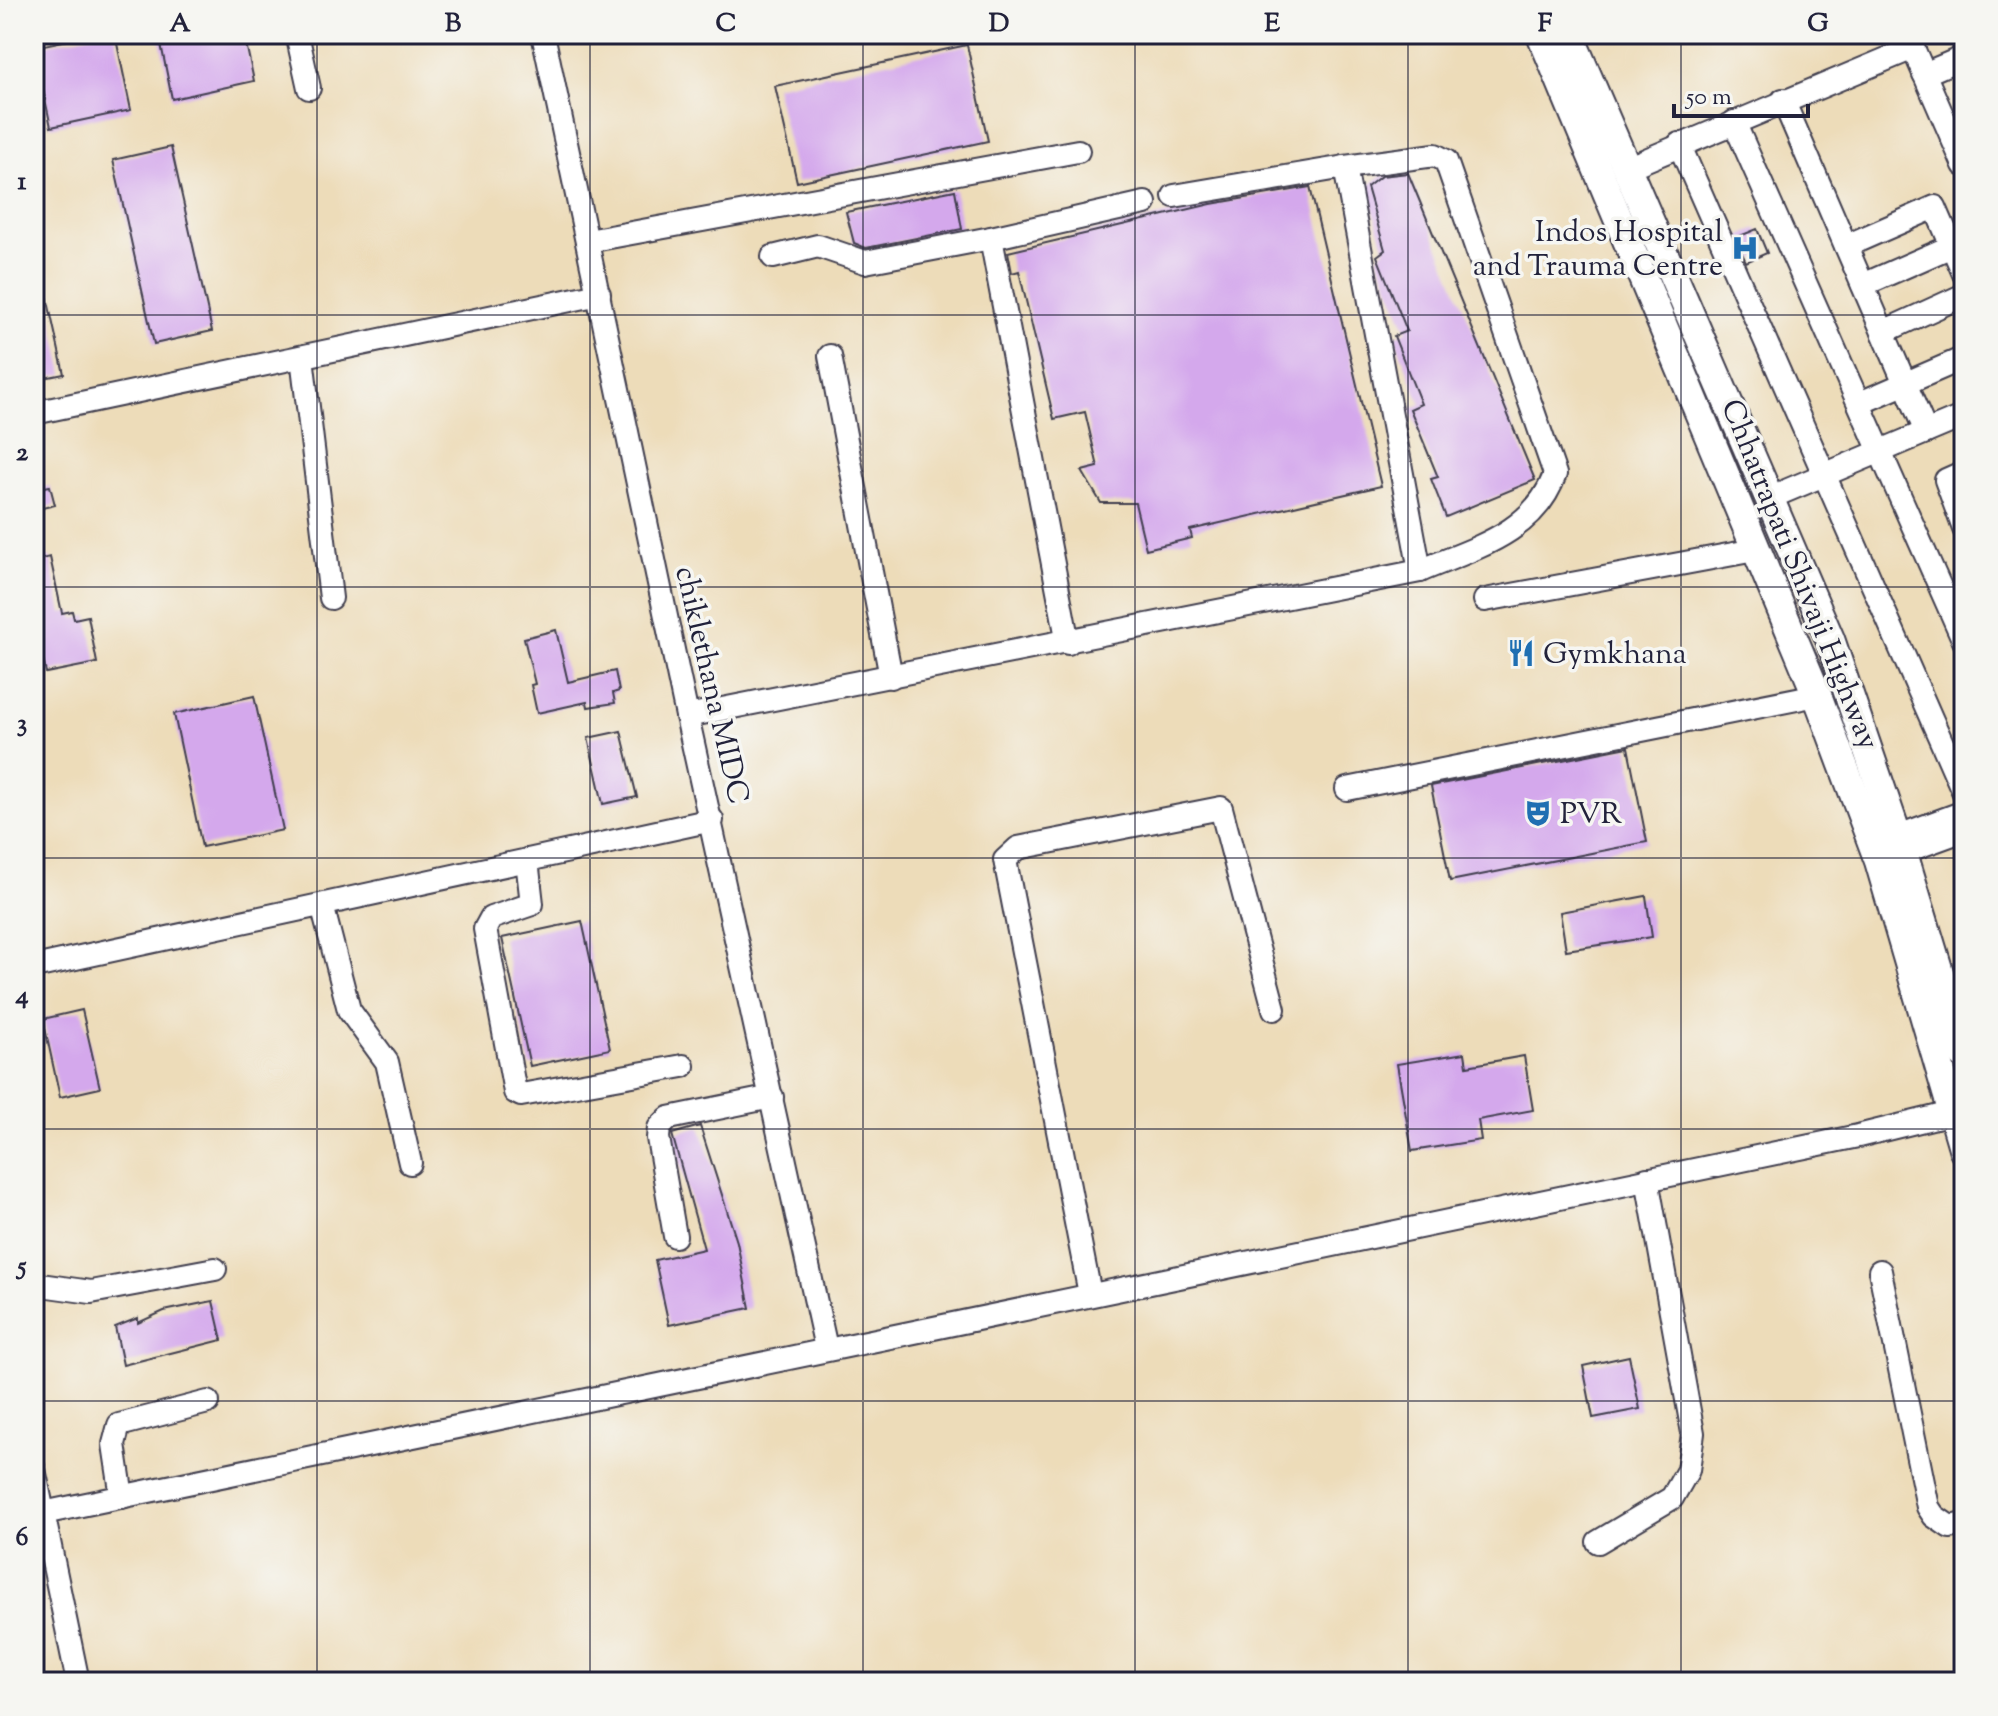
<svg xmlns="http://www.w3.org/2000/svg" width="1998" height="1716" viewBox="0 0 1998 1716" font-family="'Sorts Mill Goudy',serif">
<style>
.building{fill:#d4a8ec}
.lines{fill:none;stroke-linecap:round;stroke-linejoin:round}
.minor-casing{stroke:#403e4e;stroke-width:26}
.major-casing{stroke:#403e4e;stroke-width:32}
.minor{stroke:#fff;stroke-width:22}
.major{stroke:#fff;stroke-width:28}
.grid{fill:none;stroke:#22223b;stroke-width:2;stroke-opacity:0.55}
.labels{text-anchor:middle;stroke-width:7;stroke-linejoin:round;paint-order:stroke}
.poi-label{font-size:30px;fill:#22223b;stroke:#f6f6f2;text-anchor:start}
.street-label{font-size:30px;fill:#22223b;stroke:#f6f6f2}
.neatline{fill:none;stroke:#22223b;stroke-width:3}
.grid-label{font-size:26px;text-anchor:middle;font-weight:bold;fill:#22223b}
</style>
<rect width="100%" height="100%" fill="#f6f6f2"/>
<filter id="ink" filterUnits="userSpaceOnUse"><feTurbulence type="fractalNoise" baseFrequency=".0125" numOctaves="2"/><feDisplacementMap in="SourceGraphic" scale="16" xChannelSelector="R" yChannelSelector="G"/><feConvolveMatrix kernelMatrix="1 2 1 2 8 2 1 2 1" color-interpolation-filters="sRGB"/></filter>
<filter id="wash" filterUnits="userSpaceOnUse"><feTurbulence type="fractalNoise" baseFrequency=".006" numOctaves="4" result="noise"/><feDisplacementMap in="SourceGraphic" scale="32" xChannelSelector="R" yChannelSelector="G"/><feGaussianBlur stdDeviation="1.8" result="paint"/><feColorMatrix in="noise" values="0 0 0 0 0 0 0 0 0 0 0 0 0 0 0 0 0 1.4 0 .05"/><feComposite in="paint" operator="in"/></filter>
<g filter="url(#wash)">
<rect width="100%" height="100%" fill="#eddcb9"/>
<g id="blocks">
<g class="building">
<polygon points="97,34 115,34 131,110 51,127 34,47"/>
<polygon points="159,34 244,34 254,81 172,99"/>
<polygon points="967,45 988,141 797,182 775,86"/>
<polygon points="171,147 212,331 154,344 113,160"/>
<polygon points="1408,173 1535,480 1446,517 1431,479 1438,477 1410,409 1421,404 1394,336 1407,331 1377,256 1385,250 1367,187 1381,176"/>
<polygon points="1310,187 1381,486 1190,530 1192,538 1146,549 1135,503 1101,503 1082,471 1098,467 1085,412 1054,419 1019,271 1012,273 1008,252 1211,204"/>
<polygon points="955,190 962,229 866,248 854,243 846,212"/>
<polygon points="1757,229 1767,253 1746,262 1735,238"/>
<polygon points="40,265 64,374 34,380 34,266"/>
<polygon points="50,486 55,505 34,510 34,489"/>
<polygon points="50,557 62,613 72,611 74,619 88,616 97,663 46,673 37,631 34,631 34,561"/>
<polygon points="556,630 568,682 615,671 619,691 613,693 615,703 588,707 587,702 537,713 531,685 535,684 524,638"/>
<polygon points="254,696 283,830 202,847 174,714"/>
<polygon points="621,731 637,797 603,804 588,738"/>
<polygon points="1628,747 1647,842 1450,881 1431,786"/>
<polygon points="1646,896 1652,937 1566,950 1560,912"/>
<polygon points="582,921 610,1049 530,1066 502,938"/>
<polygon points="82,1010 100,1088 60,1097 43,1019"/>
<polygon points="1465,1053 1467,1066 1524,1056 1533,1110 1478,1120 1481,1140 1412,1151 1397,1064"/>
<polygon points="700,1126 737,1242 750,1308 669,1325 655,1260 704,1249 672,1134"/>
<polygon points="213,1301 222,1340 123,1365 115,1327 138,1318 138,1323 164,1311"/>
<polygon points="1629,1356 1640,1409 1593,1418 1583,1366"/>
</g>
</g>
</g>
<g filter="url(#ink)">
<use href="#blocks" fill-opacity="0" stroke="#403e4e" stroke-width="2"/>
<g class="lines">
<g class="minor-casing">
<g id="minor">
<polyline points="297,34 309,88"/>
<polyline points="543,34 687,716 826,1348"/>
<polyline points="1924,74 1964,57"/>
<polyline points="1783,100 1926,432"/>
<polyline points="1734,122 1964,641"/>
<polyline points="1679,144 1964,793"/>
<polyline points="1627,168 1913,48 1964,165"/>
<polyline points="1174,196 1345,167 1420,571"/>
<polyline points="991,238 1068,643"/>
<polyline points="588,241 1078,151"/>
<polyline points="1846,246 1935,207 1964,274"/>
<polyline points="773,257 818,246 865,262 991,238 1145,203"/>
<polyline points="1863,285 1952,246"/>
<polyline points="1883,332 1964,295"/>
<polyline points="830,356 891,677"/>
<polyline points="302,357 331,598"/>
<polyline points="1860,403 1964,358"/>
<polyline points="34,413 599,294"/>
<polyline points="1964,472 1946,480 1964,529"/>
<polyline points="1769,498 1964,416"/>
<polyline points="1485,600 1755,550"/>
<path d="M687,716L1420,571C1472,549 1535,533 1555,474L1446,161L1435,155L1345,167"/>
<polyline points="1347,789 1817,695"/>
<polyline points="1882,842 1964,812"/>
<polyline points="1890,857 1964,830"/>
<polyline points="527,860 532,904 491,918 485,929 515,1092 521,1095 683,1066"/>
<polyline points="322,905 349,1010 387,1062 410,1163"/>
<polyline points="34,967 712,820"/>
<polyline points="675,1236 658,1138 659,1128 669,1118 772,1097"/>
<polyline points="1880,1271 1928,1507 1934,1516 1950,1527 1964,1524"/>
<polyline points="34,1284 91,1292 215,1269"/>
<polyline points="1090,1294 1005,860 1018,848 1221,808 1274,1009"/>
<polyline points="34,1469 78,1682"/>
<polyline points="122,1497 114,1444 119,1425 208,1402"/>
<polyline points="43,1513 1858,1136 1964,1110"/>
<polyline points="1598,1542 1672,1498 1688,1470 1693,1433 1647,1179"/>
</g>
</g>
<g class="major-casing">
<g id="major">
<polyline points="1541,34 1817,695 1879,861 1964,1151"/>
<polyline points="1569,34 1830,639 1903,853 1964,1055"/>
</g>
</g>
<use href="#minor" class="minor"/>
<use href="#major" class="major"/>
</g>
</g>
<path class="grid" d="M317,34V1682M590,34V1682M863,34V1682M1135,34V1682M1408,34V1682M1681,34V1682M34,315H1964M34,587H1964M34,858H1964M34,1129H1964M34,1401H1964"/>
<defs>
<g id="hospital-bare" transform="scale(2.16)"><path d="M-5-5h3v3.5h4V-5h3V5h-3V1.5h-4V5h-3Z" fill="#1f6fb2" stroke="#f6f6f2" stroke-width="2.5" paint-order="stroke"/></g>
<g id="restaurant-bare" transform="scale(2.16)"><path d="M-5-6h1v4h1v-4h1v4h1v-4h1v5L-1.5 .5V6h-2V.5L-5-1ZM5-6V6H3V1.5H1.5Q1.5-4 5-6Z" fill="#1f6fb2" stroke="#f6f6f2" stroke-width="2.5" paint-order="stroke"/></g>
<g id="theatre-bare" transform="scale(2.16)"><path d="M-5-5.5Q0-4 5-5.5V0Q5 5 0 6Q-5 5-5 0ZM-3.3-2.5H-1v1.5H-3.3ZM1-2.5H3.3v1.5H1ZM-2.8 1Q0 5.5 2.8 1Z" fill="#1f6fb2" stroke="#f6f6f2" stroke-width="2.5" paint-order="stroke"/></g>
</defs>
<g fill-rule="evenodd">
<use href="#hospital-bare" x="1745" y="248"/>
<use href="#restaurant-bare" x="1521" y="653"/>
<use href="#theatre-bare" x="1538" y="813"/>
</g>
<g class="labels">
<g class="poi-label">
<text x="1723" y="241" text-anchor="end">Indos Hospital<tspan x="1723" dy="34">and Trauma Centre</tspan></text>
<text x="1543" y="663">Gymkhana</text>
<text x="1560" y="823">PVR</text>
</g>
<g class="street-label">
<text transform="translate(1801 574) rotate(68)" y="10">Chhatrapati Shivaji Highway</text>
<text transform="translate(713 685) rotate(77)" y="10">chiklethana MIDC</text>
</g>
</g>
<rect width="1998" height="1716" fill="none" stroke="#f6f6f2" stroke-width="88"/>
<path d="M1674 104v12h134v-12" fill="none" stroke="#22223b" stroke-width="4"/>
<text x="1686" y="104" font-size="24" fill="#22223b" stroke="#f6f6f2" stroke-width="6" paint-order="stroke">50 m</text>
<rect x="44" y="44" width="1910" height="1628" class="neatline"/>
<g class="grid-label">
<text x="180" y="31">A</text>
<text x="453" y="31">B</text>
<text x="726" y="31">C</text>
<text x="999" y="31">D</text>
<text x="1272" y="31">E</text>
<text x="1545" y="31">F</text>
<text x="1818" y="31">G</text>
<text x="22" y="189">1</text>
<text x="22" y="460">2</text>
<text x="22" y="731">3</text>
<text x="22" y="1003">4</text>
<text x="22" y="1274">5</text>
<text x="22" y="1545">6</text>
</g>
</svg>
